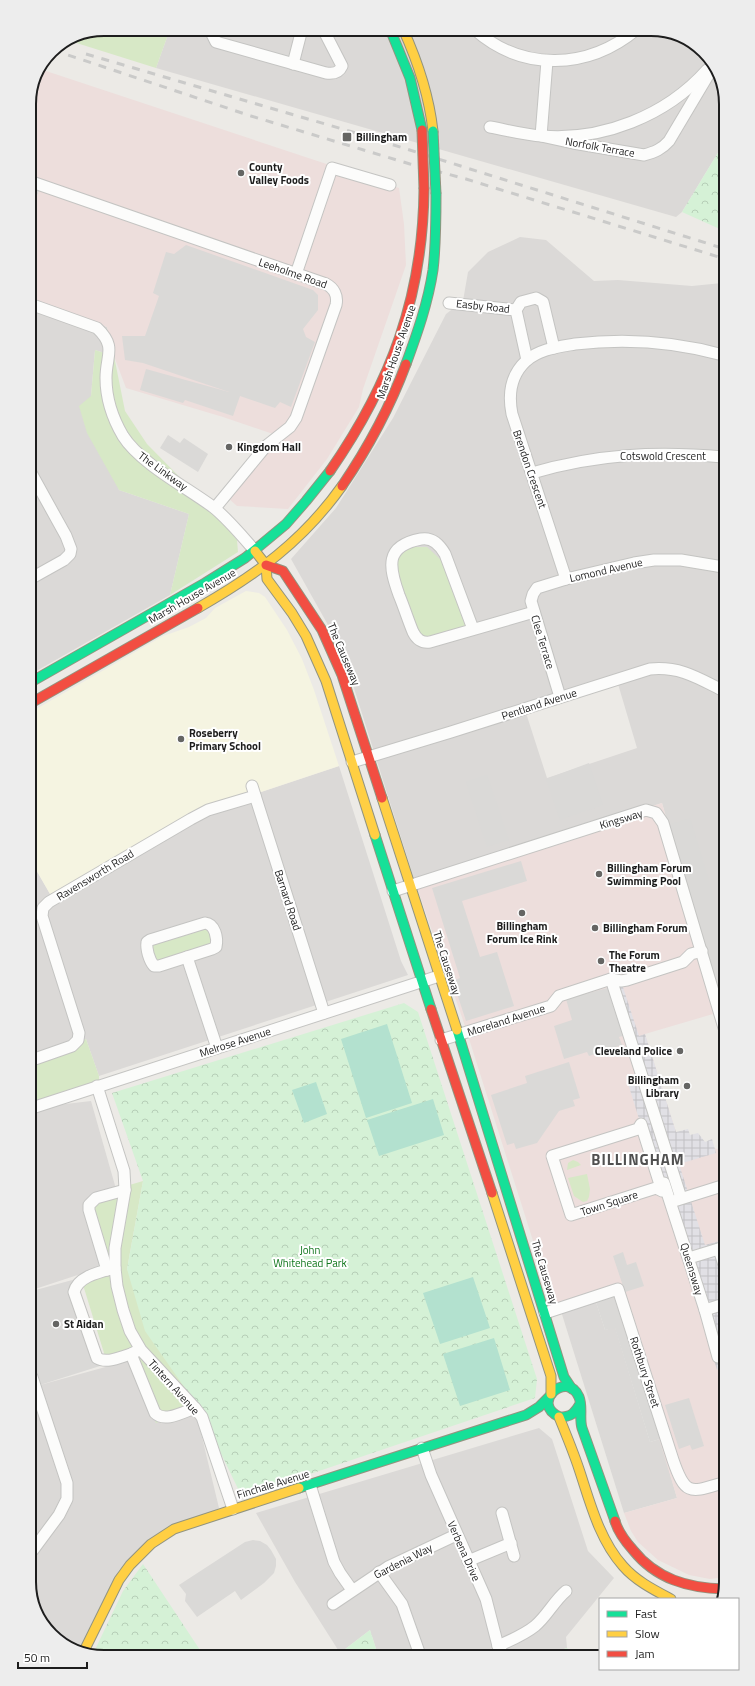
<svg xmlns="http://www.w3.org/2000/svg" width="755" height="1686" viewBox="0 0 755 1686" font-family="'Titillium Web',sans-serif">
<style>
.residential{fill:#dbd9d7;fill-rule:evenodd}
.commercial{fill:#eddedc}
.education{fill:#f5f4e1}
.religious{fill:#dad9d7}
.grass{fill:#d7e8c6}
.park{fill:url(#park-crowns)}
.pitch{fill:#b3e1cf}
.plaza{fill:url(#plaza-grid)}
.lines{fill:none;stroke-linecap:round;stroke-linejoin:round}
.street-casing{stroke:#c4c4c2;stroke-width:13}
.fast-casing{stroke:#92947f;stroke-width:11}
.slow-casing{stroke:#92947f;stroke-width:11}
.jam-casing{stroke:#92947f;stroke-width:11}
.street{stroke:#fcfcfb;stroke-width:11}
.fast{stroke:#16e098;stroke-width:9}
.slow{stroke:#ffcf43;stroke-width:9}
.jam{stroke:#f24e42;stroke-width:9}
.rail{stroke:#cacac9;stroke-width:3;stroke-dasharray:8 8;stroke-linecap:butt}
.fast-bridge-casing{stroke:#92947f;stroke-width:11;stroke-linecap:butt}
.jam-bridge-casing{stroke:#92947f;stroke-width:11;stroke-linecap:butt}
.fast-bridge{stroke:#16e098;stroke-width:9}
.jam-bridge{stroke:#f24e42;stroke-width:9}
.poi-dot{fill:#656563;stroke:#fff;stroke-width:1.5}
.labels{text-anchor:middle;stroke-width:4;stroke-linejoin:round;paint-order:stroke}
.poi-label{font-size:11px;font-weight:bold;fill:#1d1d1d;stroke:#fff;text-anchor:start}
.street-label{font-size:11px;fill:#1d1d1d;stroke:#fff}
.park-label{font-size:11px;fill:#10761c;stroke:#fff}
.district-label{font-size:15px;font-weight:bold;letter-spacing:1px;fill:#505050;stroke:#fff}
.rim{fill:none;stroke:#1d1d1d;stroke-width:2}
</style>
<defs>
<pattern id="park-crowns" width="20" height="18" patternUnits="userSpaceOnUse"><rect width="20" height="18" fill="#d5f1d6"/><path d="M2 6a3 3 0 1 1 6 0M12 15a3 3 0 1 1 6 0" fill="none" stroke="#b6ceb7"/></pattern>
<pattern id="plaza-grid" width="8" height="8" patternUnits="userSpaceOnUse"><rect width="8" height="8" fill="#e1e0e5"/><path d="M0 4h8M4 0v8" fill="none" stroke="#c1c0c4"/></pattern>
</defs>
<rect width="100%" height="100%" fill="#eceae6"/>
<g class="residential">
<polygon points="170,29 656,29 696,44 722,80 722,146 682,212 676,217 156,68"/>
<polygon points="29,175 43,180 29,218"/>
<path d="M520,237L546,240L594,281L618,280L692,286L722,283L724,1020L662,803L415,882L342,650L291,559L336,508L393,418L446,314L463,301L468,272L488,252ZM618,684L637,748L547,778L526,713Z"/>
<polygon points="30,298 107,327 114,356 95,350 91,396 119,490 189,514 170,595 31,674"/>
<polygon points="339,766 401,961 408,975 99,1076 86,1039 32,1061 31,861 50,894 201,809 240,796 245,793 258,793"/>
<polygon points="91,1101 116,1189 102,1267 32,1290 32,1108"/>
<polygon points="595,1299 605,1330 615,1327 650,1442 660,1439 677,1498 624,1513 560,1308"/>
<polygon points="131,1360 195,1408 219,1508 119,1570 84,1651 59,1642 33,1606 32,1363 40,1385"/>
<polygon points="539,1428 552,1439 588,1551 614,1578 566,1637 567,1648 549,1654 378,1655 370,1630 340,1653 295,1582 256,1513"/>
</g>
<g class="commercial">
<polygon points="43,70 399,188 404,224 406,265 363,389 359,407 327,459 288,509 237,506 228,498 279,436 223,417 126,388 114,356 107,327 30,298 29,218 43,180 29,175 29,100"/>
<polygon points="662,803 724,1020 725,1052 713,1014 645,1034 676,1132 717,1149 725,1147 726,1577 710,1579 689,1575 658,1560 638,1542 631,1531 624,1513 677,1498 615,1293 554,1307 464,1023 415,882"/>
</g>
<polygon class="education" points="246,591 259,593 265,597 287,630 302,659 314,690 339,766 258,793 245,793 240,796 201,809 50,894 31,861 31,712 163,636 189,627 206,618 215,608"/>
<g class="religious">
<polygon points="186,245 313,290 318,295 318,310 303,329 306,337 315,342 291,407 280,402 275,408 240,396 233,416 185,400 183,403 140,390 146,369 229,392 143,363 125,360 122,336 145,336 159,296 153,293 166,252 174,254"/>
<polygon points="168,435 180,443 184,438 208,454 198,472 160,448"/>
<polygon points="589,763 603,805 560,820 546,779"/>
<polygon points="487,775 509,840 487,847 466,782"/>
<polygon points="690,818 724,931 724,1008 670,824"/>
<polygon points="521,861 527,881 462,901 480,957 497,952 514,1006 466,1021 453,981 460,978 432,888"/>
<polygon points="611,987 626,1035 619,1037 622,1045 589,1056 587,1052 564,1059 554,1026 572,1020 566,999"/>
<polygon points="569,1062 580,1098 573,1100 575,1106 559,1111 537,1143 516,1149 514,1143 507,1145 491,1095 527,1083 525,1076"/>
<polygon points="623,1252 627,1265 636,1262 644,1286 625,1292 613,1256"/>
<polygon points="76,1279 68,1291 91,1357 100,1366 40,1385 32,1363 32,1291"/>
<polygon points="615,1292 660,1439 650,1442 615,1328 605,1330 595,1299"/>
<polygon points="689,1398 704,1446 692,1450 690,1445 679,1449 665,1405"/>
<polygon points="253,1540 260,1541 267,1545 271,1550 276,1559 276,1566 274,1573 264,1583 241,1600 235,1591 197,1617 185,1601 186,1594 179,1585 245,1542"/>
</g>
<g class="grass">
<polygon points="104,29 170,29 156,68 67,40 76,35"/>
<polygon points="95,350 114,356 125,411 147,444 217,515 237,540 238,552 170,595 189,514 119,490 87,433 79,406 91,396"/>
<polygon points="413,547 427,547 441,560 468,630 437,640 422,637 414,629 393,570 400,554"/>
<polygon points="210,923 215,948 154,966 147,942"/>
<polygon points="86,1039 99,1076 99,1082 32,1105 32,1061"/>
<polygon points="573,1160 578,1162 581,1165 567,1170 568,1163"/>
<polygon points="587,1174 590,1189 589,1197 587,1201 583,1202 574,1196 568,1178"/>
<polygon points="143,1181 127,1269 199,1408 195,1408 156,1423 131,1360 108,1366 80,1275 102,1267 86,1202 116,1189"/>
</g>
<g class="park">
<polygon points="722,146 722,230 682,212"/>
<polygon points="404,1003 418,1012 537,1379 535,1398 242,1497 199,1408 145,1331 127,1269 143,1181 112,1093"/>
<polygon points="143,1564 204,1656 99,1657 93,1654 123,1591"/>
<polygon points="370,1630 378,1655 337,1655 340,1653"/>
<polygon points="567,1648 571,1654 549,1654"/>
</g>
<g class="pitch">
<polygon points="387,1024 412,1103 366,1118 341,1039"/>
<polygon points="316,1082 327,1114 304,1123 292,1090"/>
<polygon points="433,1099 444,1135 379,1156 367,1120"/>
<polygon points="473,1277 490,1328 440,1344 423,1293"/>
<polygon points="494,1338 510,1390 460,1406 443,1354"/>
</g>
<polygon class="plaza" points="618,972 639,1036 645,1034 676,1132 688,1129 690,1135 698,1133 705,1142 712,1139 716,1153 679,1164 705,1245 723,1240 725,1245 725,1363 720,1365 717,1370 626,1077 638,1073 608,984 559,996 564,988"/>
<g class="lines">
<g class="street-casing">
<g id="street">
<path d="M214,29L212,34L216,42L326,73C334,74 339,73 342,66L323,29"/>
<path d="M474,29C522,72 588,70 637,29"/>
<path d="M547,61L541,136L573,143L644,155C655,152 662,149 669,141L713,67"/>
<polyline points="293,64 302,29"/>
<path d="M490,127C507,130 525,135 542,136C602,141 666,116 707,70"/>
<path d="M29,181L326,284C334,288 338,296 336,305L296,418L290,427L266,446L215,508"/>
<polyline points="296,274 332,168 390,185"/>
<polyline points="449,303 516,310"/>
<path d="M30,304L97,328C117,347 106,355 106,378C106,398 113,419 123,436C140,463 186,487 213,507C228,519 242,536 255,551"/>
<polyline points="527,360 516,310 521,302 536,298 543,302 554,348"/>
<polyline points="30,471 66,536 71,549 70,554 64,560 30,579"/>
<path d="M532,473C597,454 656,451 723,457"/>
<path d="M566,579L512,414C508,394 511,375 526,361C539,349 558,347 575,344C626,338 673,341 723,355"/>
<path d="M473,629L445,554C440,545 432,537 421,539C384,546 389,567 399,595C404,607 408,620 413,632C417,640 422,643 430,642L534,612"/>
<polyline points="560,697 531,601 533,594 537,588 566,579 634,563 654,560 681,560 723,567"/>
<path d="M352,762L451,732L650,669C680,666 698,678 724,691"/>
<polyline points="252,786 324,1013"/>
<polyline points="393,891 646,810 656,813 663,823 724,1028"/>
<path d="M205,923C215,924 218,938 216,947L212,949L159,966H154C149,960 146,949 147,942L150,940Z"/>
<polyline points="187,957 217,1048"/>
<polyline points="611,979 681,1198"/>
<polyline points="441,1040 551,1006 559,996 611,979 621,981 627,980 683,962 691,954 702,951"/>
<polyline points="32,1060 72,1046 78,1040 79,1033 42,916 43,908 49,902 191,819 208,810 255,796"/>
<polyline points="97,1086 124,1171 125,1190 115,1248 115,1268 117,1286 123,1310 130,1331 141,1350 195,1408 202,1417 233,1509"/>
<polyline points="32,1108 439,976"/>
<polygon points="641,1124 662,1191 656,1188 571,1215 552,1156 638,1129"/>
<polyline points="664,1183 705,1310 718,1357 725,1354"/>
<polyline points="674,1201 725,1185"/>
<polyline points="719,1249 725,1268"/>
<polyline points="689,1258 725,1247"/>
<path d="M115,1268C100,1272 78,1276 74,1292L97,1358C107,1364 120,1357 131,1354"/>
<polyline points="107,1270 89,1210 89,1205 96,1198 125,1190"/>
<polyline points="705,1310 721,1305"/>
<path d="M545,1313L618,1289L673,1460C686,1498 691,1492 726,1482"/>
<path d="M137,1351L131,1354L155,1413C165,1423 183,1412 195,1408"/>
<polyline points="32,1377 67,1483 67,1499 59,1515 33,1550"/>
<polyline points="422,1448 431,1475 486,1599 498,1646 503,1654"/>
<polyline points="310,1485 334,1562 340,1573 352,1590"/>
<polyline points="502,1513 514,1556"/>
<polyline points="468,1561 511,1543"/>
<polyline points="379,1572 402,1604 420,1655"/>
<polyline points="333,1604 388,1567 456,1535"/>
<path d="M498,1646C511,1640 524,1635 535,1626C547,1616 554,1601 566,1591"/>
</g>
</g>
<g class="fast-casing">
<g id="fast">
<polyline points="390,29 410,78 422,130"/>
<path d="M406,364C417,334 428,303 433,270C436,245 436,219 436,194"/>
<polyline points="31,682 205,583 245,558 286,524 306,501 330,471"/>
<polyline points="375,835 431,1009"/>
<polyline points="457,1030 564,1377 572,1389"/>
<path d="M580,1404C575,1413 571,1417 560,1417C529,1404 567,1369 579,1397C583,1407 579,1418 582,1428L615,1521"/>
<polyline points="299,1488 526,1415 539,1407 549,1397"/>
</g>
</g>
<g class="slow-casing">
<g id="slow">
<path d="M403,29C418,62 429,95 433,131"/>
<polyline points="255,551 266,565 267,579 292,613 306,636 326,681 375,835"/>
<path d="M198,608C256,575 303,541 342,486"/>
<polyline points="382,798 457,1030"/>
<polyline points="492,1193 551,1376 551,1394"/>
<path d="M559,1417C566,1434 573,1451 579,1469C590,1502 599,1539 623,1566C636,1581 654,1590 671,1599"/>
<polyline points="84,1651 119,1580 130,1565 151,1544 174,1529 299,1488"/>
</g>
</g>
<g class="jam-casing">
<g id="jam">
<path d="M330,471C391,383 423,297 424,189"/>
<path d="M342,486C368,448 390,407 406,364"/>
<polyline points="266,565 283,571 322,630 342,675 382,798"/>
<polyline points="31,703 198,608"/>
<polyline points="431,1009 492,1193"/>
<path d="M615,1521C618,1532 625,1541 633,1550C656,1579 688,1588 724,1589"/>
</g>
</g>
<use href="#street" class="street"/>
<use href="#fast" class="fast"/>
<use href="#slow" class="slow"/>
<use href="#jam" class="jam"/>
<g class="rail">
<polyline points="53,50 251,116 410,164 466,179 722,258"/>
<polyline points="86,54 349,131 722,248"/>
</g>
<g class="fast-bridge-casing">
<polyline id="fast-bridge" points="433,131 436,194"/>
</g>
<g class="jam-bridge-casing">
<polyline id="jam-bridge" points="422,130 424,189"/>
</g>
<use href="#fast-bridge" class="fast-bridge"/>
<use href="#jam-bridge" class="jam-bridge"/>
</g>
<g class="poi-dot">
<rect x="342" y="132" width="10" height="10" rx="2"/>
<circle cx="241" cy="173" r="4"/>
<circle cx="229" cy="447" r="4"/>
<circle cx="181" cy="739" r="4"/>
<circle cx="599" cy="874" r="4"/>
<circle cx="522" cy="913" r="4"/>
<circle cx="595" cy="928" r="4"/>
<circle cx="601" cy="961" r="4"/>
<circle cx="680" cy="1051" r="4"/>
<circle cx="687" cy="1086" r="4"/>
<circle cx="56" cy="1324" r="4"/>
</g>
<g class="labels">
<g class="poi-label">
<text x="356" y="141">Billingham</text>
<text x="249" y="171">County<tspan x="249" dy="13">Valley Foods</tspan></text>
<text x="237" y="451">Kingdom Hall</text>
<text x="189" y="737">Roseberry<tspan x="189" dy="13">Primary School</tspan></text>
<text x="607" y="872">Billingham Forum<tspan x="607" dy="13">Swimming Pool</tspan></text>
<text x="522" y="930" text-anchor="middle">Billingham<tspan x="522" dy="13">Forum Ice Rink</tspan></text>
<text x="603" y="932">Billingham Forum</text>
<text x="609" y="959">The Forum<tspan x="609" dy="13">Theatre</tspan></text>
<text x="672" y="1055" text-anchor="end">Cleveland Police</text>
<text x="679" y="1084" text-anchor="end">Billingham<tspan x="679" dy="13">Library</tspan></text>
<text x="64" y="1328">St Aidan</text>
</g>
<g class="street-label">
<text transform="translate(600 147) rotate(10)" y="4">Norfolk Terrace</text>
<text transform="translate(293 273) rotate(19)" y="4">Leeholme Road</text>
<text transform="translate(483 306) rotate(6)" y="4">Easby Road</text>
<text transform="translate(396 352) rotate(-71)" y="4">Marsh House Avenue</text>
<text x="663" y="460">Cotswold Crescent</text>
<text transform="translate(530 469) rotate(71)" y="4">Brendon Crescent</text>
<text transform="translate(163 471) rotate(36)" y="4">The Linkway</text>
<text transform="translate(606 570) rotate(-13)" y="4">Lomond Avenue</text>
<text transform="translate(192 596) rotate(-30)" y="4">Marsh House Avenue</text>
<text transform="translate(543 642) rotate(73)" y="4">Clee Terrace</text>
<text transform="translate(344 654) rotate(67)" y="4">The Causeway</text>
<text transform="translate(539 704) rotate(-18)" y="4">Pentland Avenue</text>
<text transform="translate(621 819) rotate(-17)" y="4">Kingsway</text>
<text transform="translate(95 875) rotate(-31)" y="4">Ravensworth Road</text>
<text transform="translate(288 900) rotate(72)" y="4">Barnard Road</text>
<text transform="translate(447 963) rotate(72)" y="4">The Causeway</text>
<text transform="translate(506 1020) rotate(-18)" y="4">Moreland Avenue</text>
<text transform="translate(235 1042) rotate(-18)" y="4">Melrose Avenue</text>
<text transform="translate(609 1203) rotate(-18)" y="4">Town Square</text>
<text transform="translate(692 1269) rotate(73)" y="4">Queensway</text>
<text transform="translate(545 1272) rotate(73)" y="4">The Causeway</text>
<text transform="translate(645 1372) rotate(72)" y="4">Rothbury Street</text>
<text transform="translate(174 1387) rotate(48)" y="4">Tintern Avenue</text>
<text transform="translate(273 1484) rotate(-17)" y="4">Finchale Avenue</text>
<text transform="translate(464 1551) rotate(66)" y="4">Verbena Drive</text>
<text transform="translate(403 1561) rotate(-27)" y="4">Gardenia Way</text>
</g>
<g class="park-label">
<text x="310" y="1254">John<tspan x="310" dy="13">Whitehead Park</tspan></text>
</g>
<g class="district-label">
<text x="638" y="1165">BILLINGHAM</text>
</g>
</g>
<path d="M0 0H755V1686H0ZM104 36H651A68 68 0 0 1 719 104V1582A68 68 0 0 1 651 1650H104A68 68 0 0 1 36 1582V104A68 68 0 0 1 104 36Z" fill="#ededed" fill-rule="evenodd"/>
<path class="rim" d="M104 36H651A68 68 0 0 1 719 104V1582A68 68 0 0 1 651 1650H104A68 68 0 0 1 36 1582V104A68 68 0 0 1 104 36Z"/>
<rect x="599" y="1598" width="140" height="72" fill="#ffffff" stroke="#a5a5a5"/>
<rect x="607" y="1611" width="20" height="6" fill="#16e098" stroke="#a5a5a5"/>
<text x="635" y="1618" font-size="12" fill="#1d1d1d">Fast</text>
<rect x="607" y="1631" width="20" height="6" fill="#ffcf43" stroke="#a5a5a5"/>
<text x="635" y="1638" font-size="12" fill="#1d1d1d">Slow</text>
<rect x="607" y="1651" width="20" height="6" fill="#f24e42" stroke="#a5a5a5"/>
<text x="635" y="1658" font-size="12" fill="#1d1d1d">Jam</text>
<path d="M18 1662v6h69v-6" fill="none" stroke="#1d1d1d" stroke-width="2"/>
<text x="24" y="1662" font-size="12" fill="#1d1d1d" stroke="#ffffff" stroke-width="3" paint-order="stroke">50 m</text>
</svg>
